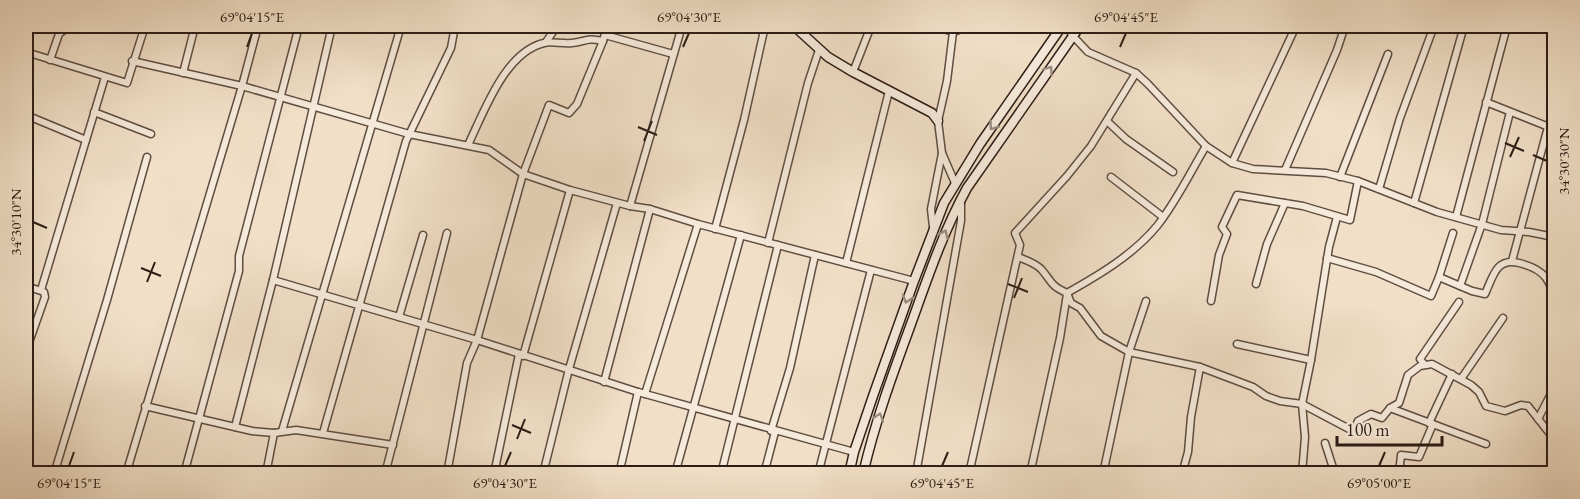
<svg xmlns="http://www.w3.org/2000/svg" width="1580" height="499" viewBox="0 0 1580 499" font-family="'EB Garamond',serif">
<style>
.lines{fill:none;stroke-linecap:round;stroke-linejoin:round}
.street-casing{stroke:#5e4e42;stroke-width:9}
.secondary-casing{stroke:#2d1d16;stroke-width:11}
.street{stroke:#f6eadb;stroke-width:6}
.secondary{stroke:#f6eadb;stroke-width:8}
.oneway{stroke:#9c8e82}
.ticks{fill:none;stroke:#2d1d16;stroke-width:2}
.neatline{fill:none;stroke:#2d1d16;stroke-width:2}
.ticks-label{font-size:15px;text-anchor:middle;fill:#2d1d16}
</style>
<rect width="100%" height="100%" fill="#f1dfc7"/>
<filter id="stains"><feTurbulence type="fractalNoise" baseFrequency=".00333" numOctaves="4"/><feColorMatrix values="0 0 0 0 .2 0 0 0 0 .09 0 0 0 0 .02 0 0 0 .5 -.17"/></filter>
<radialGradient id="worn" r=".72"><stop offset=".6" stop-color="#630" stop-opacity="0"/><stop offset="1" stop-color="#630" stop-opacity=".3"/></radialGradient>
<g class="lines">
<g class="street-casing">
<g id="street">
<polyline points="934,26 953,32 970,26"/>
<polyline points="1066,26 1073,36 1088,52 1136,73 1148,84 1206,146 1232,163 1253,169 1326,173 1358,181 1437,212 1501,230 1529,232 1554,237"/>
<polyline points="605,35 673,54"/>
<polyline points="546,42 557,26"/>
<polyline points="26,52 127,83 145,26"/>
<polyline points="50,60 59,34 69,26"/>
<polyline points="132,61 242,86 409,134 489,150 523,174 570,190 630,206 650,209 698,224 914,281"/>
<polyline points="853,72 871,26"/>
<polyline points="183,73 195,26"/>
<polyline points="1486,102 1554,129"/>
<polyline points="94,112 151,134"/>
<polyline points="26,115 86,140"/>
<polyline points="1108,122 1126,139 1173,172"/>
<path d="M468,145C484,112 505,52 544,43C552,41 562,44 572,43C586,42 585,37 603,41"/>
<polyline points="942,153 955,183"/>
<polyline points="1232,163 1296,26"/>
<polyline points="1285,170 1337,50 1345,26"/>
<polyline points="1111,177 1163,217"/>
<polyline points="1340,177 1388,54"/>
<polyline points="1379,189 1400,118 1434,26"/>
<polyline points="1414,203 1464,26"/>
<polyline points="630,206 682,26"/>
<polyline points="1456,217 1507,26"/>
<polyline points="933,227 931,209 942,153 938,121 947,81 953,32"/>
<polyline points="715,229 744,120 765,26"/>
<polyline points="768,243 808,83 819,50"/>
<path d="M1018,257C1026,260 1035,263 1041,269C1052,281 1049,285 1067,293L1071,303L1080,308L1101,336L1129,352L1200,367L1253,387L1266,396L1280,401L1302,404L1353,431L1358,421L1371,414L1382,418L1390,408L1399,403L1408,375L1420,366L1432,364L1471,385L1479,392L1486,406L1505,411L1521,405L1528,406L1554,439"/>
<polyline points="1327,258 1376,272 1431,296 1439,277 1453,233"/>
<polyline points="1512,261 1548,127"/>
<polyline points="846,263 889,91"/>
<path d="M1439,277L1472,291L1485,294C1493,277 1496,257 1519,263C1543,269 1554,280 1553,306C1553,317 1550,328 1554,339"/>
<polyline points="273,280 477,340 638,392 854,452"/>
<polyline points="1256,284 1267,244 1285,203"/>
<polyline points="26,286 44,292 45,297 26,351"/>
<polyline points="1460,286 1482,224 1510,112"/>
<polyline points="41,290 105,77"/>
<path d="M1067,293C1099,275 1133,255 1157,226C1176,202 1190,173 1206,146"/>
<polyline points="1211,301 1219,255 1227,234 1222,227 1237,195 1303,206 1350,220 1358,181"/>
<polyline points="399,317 423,235"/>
<polyline points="1237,344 1311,360"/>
<polyline points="523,356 570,190"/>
<polyline points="1424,364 1420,359 1459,302"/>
<polyline points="1461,379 1503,318"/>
<polyline points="604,382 650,209"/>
<polyline points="645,394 698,224"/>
<polyline points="145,406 252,431 274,433 296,430 393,445"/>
<polyline points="1390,408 1486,444"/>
<polyline points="1538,419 1554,388"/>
<polyline points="1429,423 1452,374"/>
<polyline points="235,427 273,280 332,26"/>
<polyline points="282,431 401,26"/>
<polyline points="771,431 790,368 815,255"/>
<polyline points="323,433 406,141 451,48 455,26"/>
<polyline points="1325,443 1335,474"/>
<polyline points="864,469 885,474"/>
<polyline points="1182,472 1201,474"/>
<polyline points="1258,473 1261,474"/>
<polyline points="54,474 107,300 147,157"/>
<polyline points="126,474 242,86 258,26"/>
<polyline points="184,474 239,271 239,256 299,26"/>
<polyline points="266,474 274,433"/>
<polyline points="385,474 447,233"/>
<polyline points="447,474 467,363 477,340 523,174 549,105 569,113 577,104 603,41 607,26"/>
<polyline points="494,474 519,354"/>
<polyline points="543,474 569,369 617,203"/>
<polyline points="619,474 638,392"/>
<polyline points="675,474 741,235"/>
<polyline points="721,474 778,245"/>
<polyline points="764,474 775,432"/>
<polyline points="818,474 871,270"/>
<polyline points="916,474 961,221 961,202"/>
<polyline points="969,474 1020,245 1015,233 1067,176 1091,146 1136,73"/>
<polyline points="1030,474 1060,338 1067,294"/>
<polyline points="1103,474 1129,352 1146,301"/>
<polyline points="1182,474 1188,452 1191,417 1200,367"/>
<polyline points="1302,474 1305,437 1302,404 1311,360 1329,247 1337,217"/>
<polyline points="1399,474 1401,455 1419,457 1433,424"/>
</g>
</g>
<g class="secondary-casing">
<g id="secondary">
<polyline points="794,26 828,57 853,72 932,113 938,121"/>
<polyline points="849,474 854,452 873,396 914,281 944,203 980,144 1062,26"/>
<path d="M863,474C875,422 893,373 911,324C928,277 943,232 967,188L1080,26"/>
</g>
</g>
<use href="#street" class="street"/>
<use href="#secondary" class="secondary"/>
</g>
<defs><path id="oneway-chevron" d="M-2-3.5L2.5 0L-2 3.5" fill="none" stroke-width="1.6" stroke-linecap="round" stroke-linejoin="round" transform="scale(1.5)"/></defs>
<g class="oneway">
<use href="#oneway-chevron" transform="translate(1049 70) rotate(-55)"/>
<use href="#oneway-chevron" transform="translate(993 126) rotate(126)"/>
<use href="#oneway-chevron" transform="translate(944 234) rotate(-66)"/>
<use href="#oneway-chevron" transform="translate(907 299) rotate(109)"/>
<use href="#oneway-chevron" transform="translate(879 417) rotate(-72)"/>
</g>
<path class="ticks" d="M247,47L252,33M683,47L689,33M1120,47L1126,33M638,127L657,135M644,141L652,121M1505,143L1524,151M1533,155L1547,161M1510,157L1519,137M33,222L47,228M141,268L161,276M147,282L155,262M1008,284L1028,292M1014,298L1022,278M512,425L531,433M517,439L525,419M69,466L74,452M505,466L511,452M942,466L948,452M1379,466L1385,452"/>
<rect width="1580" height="499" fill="none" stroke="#f1dfc7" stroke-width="66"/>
<path d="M1337 436v9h105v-9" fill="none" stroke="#2d1d16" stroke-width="3"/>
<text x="1346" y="436" font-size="18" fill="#2d1d16" stroke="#f6eadb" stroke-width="4.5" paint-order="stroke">100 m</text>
<rect x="33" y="33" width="1514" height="433" class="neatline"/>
<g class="ticks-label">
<text x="252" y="22">69°04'15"E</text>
<text x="689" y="22">69°04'30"E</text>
<text x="1126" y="22">69°04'45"E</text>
<text transform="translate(1564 161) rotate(-90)" y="5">34°30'30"N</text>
<text transform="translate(16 222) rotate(-90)" y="5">34°30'10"N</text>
<text x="69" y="488">69°04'15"E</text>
<text x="505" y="488">69°04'30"E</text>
<text x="942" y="488">69°04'45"E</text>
<text x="1379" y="488">69°05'00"E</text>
</g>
<rect width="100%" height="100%" filter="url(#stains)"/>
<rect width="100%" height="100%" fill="url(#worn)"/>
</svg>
